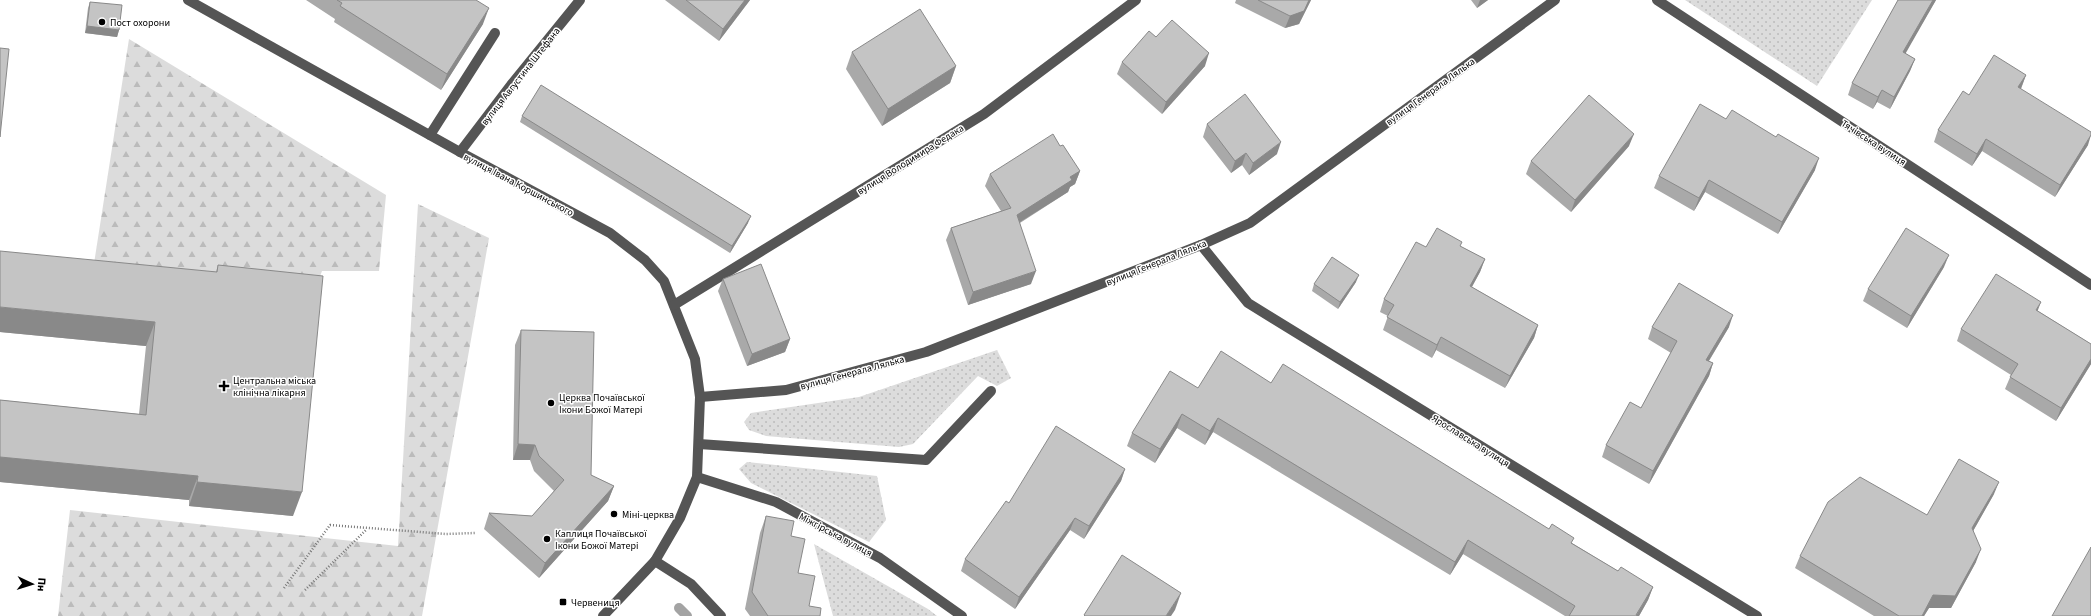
<svg xmlns="http://www.w3.org/2000/svg" width="2091" height="616" viewBox="0 0 2091 616" font-family="'Source Sans 3',sans-serif">
<style>
.grass{fill:url(#grass-dots)}
.forest{fill:url(#forest-firs)}
.lines{fill:none;stroke-linecap:round;stroke-linejoin:round}
.stream{stroke:#a3a3a3;stroke-width:10}
.path{stroke:#777;stroke-width:2.5;stroke-dasharray:1 2;stroke-linecap:butt}
.minor{stroke:#555;stroke-width:10}
.wall{fill:#a9a9a9}
.shaded-wall{fill:#898989}
.building{fill:#c4c4c4;stroke:#898989}
.poi-dot{fill:#000;stroke:#fff;stroke-width:1.5}
.labels{text-anchor:middle;stroke-width:3;stroke-linejoin:round;paint-order:stroke}
.poi-label{font-size:10px;fill:#000;stroke:#fff;text-anchor:start}
.street-label{font-size:10px;fill:#000;stroke:#fff}
</style>
<defs>
<pattern id="grass-dots" width="8" height="8" patternUnits="userSpaceOnUse"><rect width="8" height="8" fill="#dcdcdc"/><path d="M2 2h.1M6 6h.1" fill="none" stroke="#bbb" stroke-width="1.8" stroke-linecap="round"/></pattern>
<pattern id="forest-firs" width="22" height="20" patternUnits="userSpaceOnUse"><rect width="22" height="20" fill="#dcdcdc"/><path d="M5 1l3.5 6h-7zM16 11l3.5 6h-7z" fill="#bbb"/></pattern>
</defs>
<rect width="100%" height="100%" fill="#fff"/>
<g class="grass">
<polygon points="1685,0 1872,0 1817,86"/>
<polygon points="997,350 1011,378 997,386 978,376 913,444 899,447 766,436 749,430 744,422 751,413 859,397"/>
<polygon points="747,462 877,476 886,520 869,542 751,483 739,469"/>
<polygon points="814,544 928,609 937,616 833,616"/>
</g>
<g class="forest">
<polygon points="129,39 386,195 379,271 322,271 316,287 93,270"/>
<polygon points="418,204 489,238 422,616 58,616 70,510 398,546"/>
</g>
<g class="lines">
<polyline class="stream" points="679,608 687,616"/>
<g class="path">
<polyline points="284,588 330,525 446,534 475,533"/>
<polyline points="305,590 367,529"/>
</g>
<g class="minor">
<polyline points="188,0 460,152 610,233 645,260 664,281 695,359 700,397 697,477 680,518 655,561 603,616"/>
<polyline points="1657,0 2091,285"/>
<polyline points="430,135 495,33"/>
<polyline points="460,152 511,85 580,0"/>
<polyline points="1201,245 1248,303 1757,616"/>
<polyline points="674,305 984,114 1136,0"/>
<polyline points="700,397 786,390 926,352 1201,245 1250,223 1555,0"/>
<polyline points="699,444 926,460 991,391"/>
<polyline points="697,477 776,502 880,558 962,616"/>
<polyline points="655,561 691,584 721,616"/>
</g>
</g>
<g class="wall">
<polygon points="306,0 476,0 483,24 441,90 334,22 335,19"/>
<polygon points="665,0 750,0 719,41"/>
<polygon points="1236,0 1311,0 1299,24 1285,28 1235,3"/>
<polygon points="1471,0 1488,0 1477,8"/>
<polygon points="1898,0 1936,0 1905,53 1915,59 1910,71 1890,109 1877,102 1873,109 1848,95 1852,83"/>
<polygon points="90,2 119,30 117,37 85,33 88,8"/>
<polygon points="1156,37 1205,66 1162,114 1117,74 1122,62"/>
<polygon points="852,52 956,66 950,83 882,126 846,69"/>
<polygon points="2026,75 2021,89 2088,145 2055,197 1982,151 1972,166 1934,142 1938,130 1969,95"/>
<polygon points="522,116 748,223 730,253 520,122"/>
<polygon points="1207,124 1277,154 1249,175 1242,165 1231,173 1203,137"/>
<polygon points="1060,146 1080,171 1075,184 1070,187 1068,192 1020,223 1031,284 968,305 946,240 951,228 1001,211 985,186 990,174"/>
<polygon points="1629,146 1571,212 1526,174 1531,161"/>
<polygon points="1815,170 1778,234 1705,192 1694,211 1654,188 1659,176"/>
<polygon points="1460,246 1485,259 1480,272 1472,287 1538,325 1534,338 1505,388 1436,350 1432,358 1383,330 1388,316 1380,312 1384,299 1426,247"/>
<polygon points="218,265 293,516 189,506 189,500 0,482 0,400 139,414 146,346 0,332 216,272"/>
<polygon points="1944,267 1907,328 1863,301 1868,289"/>
<polygon points="723,279 790,339 785,352 747,366 718,291"/>
<polygon points="1356,282 1338,309 1312,291 1314,284"/>
<polygon points="2038,311 2091,344 2091,364 2056,421 2005,389 2011,375 1957,341 1961,329"/>
<polygon points="1652,327 1729,327 1709,361 1713,363 1709,376 1649,484 1602,457 1606,445 1641,408 1671,353 1648,339"/>
<polygon points="521,330 591,475 614,486 608,501 539,578 484,529 489,513 532,516 554,491 534,471 530,460 513,460 515,345"/>
<polygon points="1271,383 1572,543 1618,571 1653,587 1648,600 1639,616 1565,616 1463,554 1450,575 1213,432 1205,445 1177,428 1155,463 1127,446 1132,433 1198,388"/>
<polygon points="1125,469 1121,481 1084,539 1070,530 1015,609 961,571 965,559 1009,503"/>
<polygon points="1994,494 1973,531 1976,562 1951,608 1929,608 1924,616 1874,616 1795,568 1800,556"/>
<polygon points="766,516 791,536 798,573 809,606 820,616 750,616 745,609 760,533"/>
</g>
<g class="shaded-wall">
<polygon points="745,0 750,0 719,41 723,29"/>
<polygon points="1309,0 1311,0 1299,24 1285,28 1290,16"/>
<polygon points="1480,0 1488,0 1477,8"/>
<polygon points="1933,0 1936,0 1899,65 1903,52"/>
<polygon points="489,8 483,24 441,90 447,74"/>
<polygon points="87,26 119,30 117,37 85,33"/>
<polygon points="1209,53 1205,66 1162,114 1166,102"/>
<polygon points="1915,59 1910,71 1890,109 1894,97"/>
<polygon points="956,66 950,83 882,126 888,109"/>
<polygon points="2026,75 2021,88 2014,100 2018,87"/>
<polygon points="1882,90 1877,102 1873,109 1878,97"/>
<polygon points="1634,134 1629,146 1571,212 1575,200"/>
<polygon points="2091,135 2088,145 2055,197 2060,185"/>
<polygon points="1986,139 1982,151 1972,166 1977,154"/>
<polygon points="1281,142 1277,154 1249,175 1253,163"/>
<polygon points="1246,153 1242,165 1231,173 1235,161"/>
<polygon points="1819,158 1815,170 1778,234 1782,222"/>
<polygon points="1080,171 1075,184 1070,187 1068,192 1012,227 1017,215 1070,177"/>
<polygon points="1709,180 1705,192 1694,211 1699,198"/>
<polygon points="751,216 748,223 730,253 732,246"/>
<polygon points="1949,255 1944,267 1907,328 1911,316"/>
<polygon points="1485,259 1480,272 1465,299 1470,286"/>
<polygon points="1036,271 1031,284 968,305 973,292"/>
<polygon points="1359,275 1356,282 1338,309 1340,302"/>
<polygon points="2041,302 2036,315 2036,310"/>
<polygon points="0,307 155,322 146,346 0,332"/>
<polygon points="1733,315 1729,327 1702,372 1706,360"/>
<polygon points="1538,325 1534,338 1505,388 1510,376"/>
<polygon points="1441,337 1436,350 1432,358 1437,345"/>
<polygon points="790,339 785,352 747,366 752,354"/>
<polygon points="2091,359 2091,364 2056,421 2061,408"/>
<polygon points="1713,363 1709,376 1649,484 1653,471"/>
<polygon points="1182,414 1177,428 1155,463 1160,449"/>
<polygon points="1218,418 1213,432 1205,445 1210,431"/>
<polygon points="518,444 535,445 530,460 513,460"/>
<polygon points="0,457 198,476 189,500 0,482"/>
<polygon points="1125,469 1121,481 1084,539 1089,526"/>
<polygon points="197,482 302,492 293,516 189,506"/>
<polygon points="1999,482 1994,494 1968,540 1972,528"/>
<polygon points="614,486 608,501 539,578 545,563"/>
<polygon points="1075,518 1070,530 1015,609 1019,597"/>
<polygon points="1468,540 1463,554 1450,575 1455,562"/>
<polygon points="1981,549 1976,562 1951,608 1929,608 1924,616 1922,616 1933,595"/>
<polygon points="1653,587 1648,600 1639,616 1636,616"/>
<polygon points="1181,593 1175,610 1171,616 1166,616"/>
</g>
<g class="building">
<polygon points="337,0 476,0 489,8 447,74 340,6 342,3"/>
<polygon points="686,0 745,0 723,29"/>
<polygon points="1258,0 1309,0 1304,11 1290,16"/>
<polygon points="1898,0 1933,0 1903,52 1915,59 1894,97 1882,90 1878,97 1852,83"/>
<polygon points="90,2 122,5 119,30 87,26"/>
<polygon points="920,9 956,66 888,109 852,52"/>
<polygon points="1172,20 1209,53 1166,102 1122,62 1149,31 1156,37"/>
<polygon points="0,48 9,49 0,137"/>
<polygon points="1994,55 2026,75 2018,87 2091,132 2091,135 2060,185 1986,139 1977,154 1938,130 1963,91 1969,95"/>
<polygon points="541,85 751,216 732,246 522,116"/>
<polygon points="1245,94 1281,142 1253,163 1246,153 1235,161 1207,124"/>
<polygon points="1589,95 1634,134 1575,200 1531,161"/>
<polygon points="1700,104 1726,119 1732,110 1776,137 1778,134 1819,158 1782,222 1709,180 1699,198 1659,176"/>
<polygon points="1053,134 1060,146 1063,145 1080,171 1070,177 1072,180 1017,215 1036,271 973,292 951,228 1011,208 990,174"/>
<polygon points="1437,228 1462,242 1460,246 1485,259 1470,286 1538,325 1510,376 1441,337 1437,345 1387,317 1394,305 1384,299 1416,242 1426,247"/>
<polygon points="1906,228 1949,255 1911,316 1868,289"/>
<polygon points="0,251 217,272 218,265 323,276 302,492 197,482 198,476 0,457 0,400 146,415 155,322 0,307"/>
<polygon points="1332,257 1359,275 1340,302 1314,284"/>
<polygon points="761,264 790,339 752,354 723,279"/>
<polygon points="1996,274 2041,302 2036,310 2091,344 2091,359 2061,408 2010,377 2018,364 1961,329"/>
<polygon points="1679,283 1733,315 1706,360 1713,363 1653,471 1606,445 1630,402 1641,408 1677,341 1652,327"/>
<polygon points="521,330 594,332 591,475 614,486 545,563 489,513 532,516 564,480 539,456 535,445 518,444"/>
<polygon points="1221,351 1271,383 1283,364 1549,529 1552,524 1574,538 1571,543 1618,571 1621,567 1653,587 1636,615 1639,616 1569,616 1575,606 1468,540 1455,562 1218,418 1210,431 1182,414 1160,449 1132,433 1170,371 1198,388"/>
<polygon points="1056,426 1125,469 1089,526 1075,518 1019,597 965,559 1006,501 1009,503"/>
<polygon points="1959,459 1999,482 1972,528 1981,549 1955,596 1933,595 1922,616 1899,616 1800,556 1828,502 1860,477 1927,515"/>
<polygon points="766,516 794,521 791,536 805,539 798,573 815,576 809,606 821,608 820,616 768,616 752,592"/>
<polygon points="2091,547 2091,616 2052,616"/>
<polygon points="1122,555 1181,593 1166,616 1085,616 1084,615"/>
</g>
<g class="poi-dot">
<circle cx="102" cy="22" r="4"/>
<path d="M222 380h4v4h4v4h-4v4h-4v-4h-4v-4h4z"/>
<circle cx="551" cy="403" r="4"/>
<circle cx="614" cy="514" r="4"/>
<circle cx="547" cy="539" r="4"/>
<rect x="559" y="598" width="8" height="8" rx="2"/>
</g>
<g class="labels">
<g class="poi-label">
<text x="110" y="26">Пост охорони</text>
<text x="233" y="384">Центральна міська<tspan x="233" dy="12">клінічна лікарня</tspan></text>
<text x="559" y="401">Церква Почаївської<tspan x="559" dy="12">Ікони Божої Матері</tspan></text>
<text x="622" y="518">Міні-церква</text>
<text x="555" y="537">Каплиця Почаївської<tspan x="555" dy="12">Ікони Божої Матері</tspan></text>
<text x="571" y="606">Червениця</text>
</g>
<g class="street-label">
<text transform="translate(520 76) rotate(-52)" y="4">вулиця Августина Штефана</text>
<text transform="translate(1430 91) rotate(-36)" y="4">вулиця Генерала Лялька</text>
<text transform="translate(1874 142) rotate(33)" y="4">Тячівська вулиця</text>
<text transform="translate(910 159) rotate(-32)" y="4">вулиця Володимира Федака</text>
<text transform="translate(519 184) rotate(28)" y="4">вулиця Івана Коршинського</text>
<text transform="translate(1156 262) rotate(-22)" y="4">вулиця Генерала Лялька</text>
<text transform="translate(852 372) rotate(-15)" y="4">вулиця Генерала Лялька</text>
<text transform="translate(1471 440) rotate(32)" y="4">Ярославська вулиця</text>
<text transform="translate(836 534) rotate(28)" y="4">Міжгірська вулиця</text>
</g>
</g>
<g transform="translate(32 584) rotate(94)" stroke="#ffffff" stroke-width="3" paint-order="stroke">
<path d="M0-3L7 15L0 10L-7 15Z" fill="#000000"/>
<text y="-6" font-size="11" font-weight="bold" text-anchor="middle" fill="#000000">Пн</text>
</g>
</svg>
